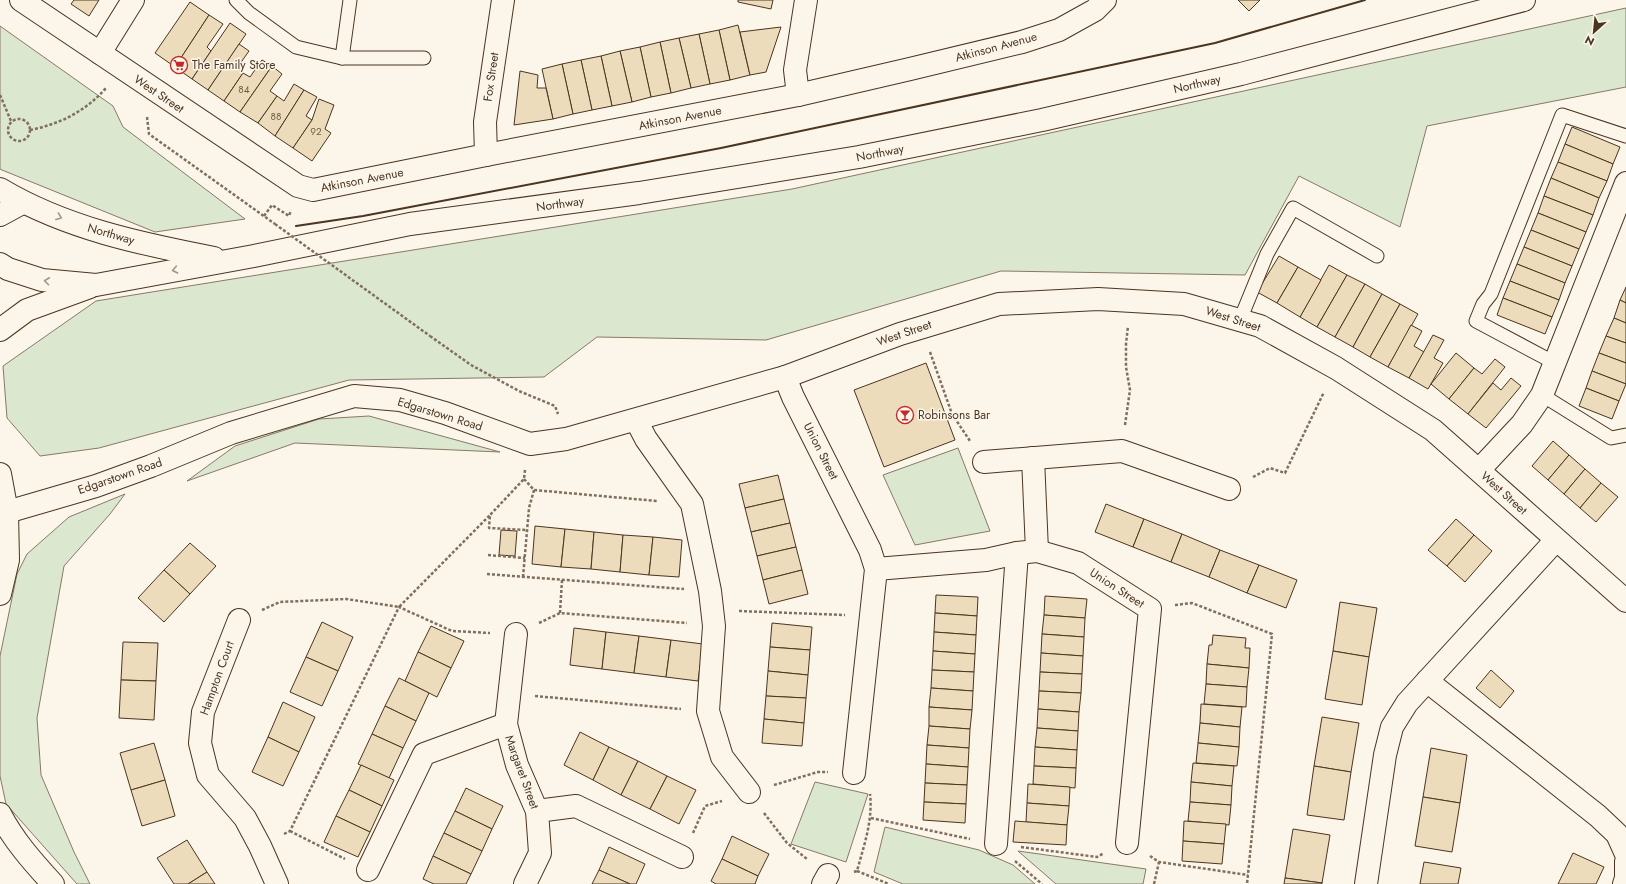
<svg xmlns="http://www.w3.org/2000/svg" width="1626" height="884" viewBox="0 0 1626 884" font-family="Jost,sans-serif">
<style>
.green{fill:#dce7d0;stroke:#887966}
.building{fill:#ecdcbc;stroke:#4a3520}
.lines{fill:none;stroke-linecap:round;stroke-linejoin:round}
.lane-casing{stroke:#4a3520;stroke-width:15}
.street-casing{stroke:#4a3520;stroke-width:24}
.secondary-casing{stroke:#4a3520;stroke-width:24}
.primary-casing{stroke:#4a3520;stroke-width:24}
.highway-casing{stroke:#4a3520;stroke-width:24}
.path{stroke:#7f6f5c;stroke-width:2.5;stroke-dasharray:3 2;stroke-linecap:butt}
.lane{stroke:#fbf6e9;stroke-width:13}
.street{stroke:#fbf6e9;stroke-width:22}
.secondary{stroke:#fbf6e9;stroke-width:22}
.primary{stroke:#fbf6e9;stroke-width:22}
.highway{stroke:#fbf6e9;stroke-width:22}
.path-bridge{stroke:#7f6f5c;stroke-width:2.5;stroke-dasharray:3 2;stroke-linecap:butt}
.wall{stroke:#4a3520;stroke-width:2}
.oneway{stroke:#a29684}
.labels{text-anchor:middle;stroke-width:3;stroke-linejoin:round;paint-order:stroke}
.number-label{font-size:10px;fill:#725f47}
.street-label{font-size:12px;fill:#4a3520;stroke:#fbf6e9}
.poi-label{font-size:12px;fill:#4a3520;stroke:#fbf6e9;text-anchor:start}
</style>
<rect width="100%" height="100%" fill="#fbf6e9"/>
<g class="green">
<polygon points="1626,8 1626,87 1427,126 1400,227 1299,176 1245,275 1001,271 766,340 597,337 544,377 349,380 99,448 40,456 7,418 3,366 96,301 792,189"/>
<polygon points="0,26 113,106 123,127 245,219 155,232 2,170 0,169"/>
<polygon points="369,416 500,452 295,443 187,481 235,446 319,419"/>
<polygon points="958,448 990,531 915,545 883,475"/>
<polygon points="125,494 110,514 64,566 37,718 41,775 74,852 90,884 77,884 6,804 0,776 0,656 17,574 27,554 69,517"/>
<polygon points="815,782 868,794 846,862 791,844"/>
<polygon points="885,827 979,850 1013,865 1035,884 903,884 874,872"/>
<polygon points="1018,851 1146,869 1143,884 1056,884"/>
</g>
<g class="building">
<polygon points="74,0 99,0 89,16 71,4"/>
<polygon points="738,0 773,0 771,9 738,2"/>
<polygon points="1238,0 1260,0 1249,11"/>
<polygon points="190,2 209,15 175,67 155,53"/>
<polygon points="209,15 223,24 207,47 211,51 192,79 175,67"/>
<polygon points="230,23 246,34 208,90 192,79"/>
<polygon points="738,25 750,75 730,80 719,30"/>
<polygon points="781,27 766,72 750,75 740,32"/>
<polygon points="719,30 730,80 710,84 699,34"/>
<polygon points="699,34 710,84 691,88 679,38"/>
<polygon points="679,38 691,88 671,93 660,42"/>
<polygon points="660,42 671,93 651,97 640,47"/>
<polygon points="239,44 249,51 237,68 243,73 224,101 208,90"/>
<polygon points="640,47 651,97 632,102 620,51"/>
<polygon points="620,51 632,102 612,106 601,56"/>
<polygon points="601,56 612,106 592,110 581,60"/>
<polygon points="262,60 272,66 240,112 224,101 243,73 250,77"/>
<polygon points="581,60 592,110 573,114 562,64"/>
<polygon points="562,64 573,114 553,119 542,69"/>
<polygon points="272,66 282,74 270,91 277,96 258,123 240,112"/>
<polygon points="520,71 538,75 537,88 546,88 553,119 514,125"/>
<polygon points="294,84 304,90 275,136 258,123 277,96 284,101"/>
<polygon points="304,90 317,97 306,116 312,120 293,148 275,136"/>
<polygon points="319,99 334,105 325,129 331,133 312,161 293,148 312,120"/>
<polygon points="1572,127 1620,147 1613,164 1565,144"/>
<polygon points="1565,144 1613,164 1607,181 1558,162"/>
<polygon points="1558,162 1607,181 1599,198 1551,178"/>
<polygon points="1551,178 1599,198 1593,215 1544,196"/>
<polygon points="1544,196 1593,215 1586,232 1538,213"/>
<polygon points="1538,213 1586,232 1579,249 1531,230"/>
<polygon points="1531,230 1579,249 1572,266 1524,247"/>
<polygon points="1524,247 1572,266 1565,283 1517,264"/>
<polygon points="1279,256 1298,267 1277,303 1257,292"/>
<polygon points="1517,264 1565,283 1559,300 1510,281"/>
<polygon points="1329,265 1347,275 1317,327 1300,317"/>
<polygon points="1298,267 1321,280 1300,317 1277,303"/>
<polygon points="1347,275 1365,284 1335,337 1317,327"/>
<polygon points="1510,281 1559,300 1552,317 1503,298"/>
<polygon points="1365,284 1382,294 1353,347 1335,337"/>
<polygon points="1626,287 1626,303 1620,300"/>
<polygon points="1382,294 1400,304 1370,357 1353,347"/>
<polygon points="1503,298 1552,317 1545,334 1497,315"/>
<polygon points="1620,300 1626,303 1626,323 1614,318"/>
<polygon points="1400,304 1418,314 1388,367 1370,357"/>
<polygon points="1614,318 1626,323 1626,343 1606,336"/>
<polygon points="1411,325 1422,331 1414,346 1424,352 1409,378 1388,367"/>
<polygon points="1433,335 1444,340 1434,358 1443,363 1428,389 1409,378"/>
<polygon points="1606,336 1626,343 1626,363 1599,353"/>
<polygon points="1456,353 1474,368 1449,399 1431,384"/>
<polygon points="1599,353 1626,363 1626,384 1592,371"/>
<polygon points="1495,359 1505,367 1468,414 1449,399 1474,368 1482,374"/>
<polygon points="926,363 955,440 884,467 854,390"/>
<polygon points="1592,371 1626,384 1619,401 1586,388"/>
<polygon points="1511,378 1521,386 1486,428 1468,414 1493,383 1501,390"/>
<polygon points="1586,388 1619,401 1612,419 1579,406"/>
<polygon points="1553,441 1569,455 1548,480 1532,466"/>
<polygon points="1569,455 1585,469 1564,494 1548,480"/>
<polygon points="1585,469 1601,483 1580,508 1564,494"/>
<polygon points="778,475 784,499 745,508 739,484"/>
<polygon points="1601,483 1618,497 1596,522 1580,508"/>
<polygon points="784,499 790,523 751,532 745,508"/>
<polygon points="1106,504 1144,519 1133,547 1095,532"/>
<polygon points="1144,519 1182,534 1171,562 1133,547"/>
<polygon points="1456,519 1474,535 1447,566 1428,550"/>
<polygon points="790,523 796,547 757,556 751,532"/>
<polygon points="535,526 565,529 561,567 532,564"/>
<polygon points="565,529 594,532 591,569 561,567"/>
<polygon points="501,530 517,531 515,556 499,555"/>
<polygon points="594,532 623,535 620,572 591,569"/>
<polygon points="1182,534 1220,550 1209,577 1171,562"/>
<polygon points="623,535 653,537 649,575 620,572"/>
<polygon points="1474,535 1492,551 1465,582 1447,566"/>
<polygon points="653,537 682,540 679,577 649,575"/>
<polygon points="190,543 216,566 190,594 164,570"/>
<polygon points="796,547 802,570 763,580 757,556"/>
<polygon points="1220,550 1259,565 1247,593 1209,577"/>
<polygon points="1259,565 1297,580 1286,608 1247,593"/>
<polygon points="164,570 190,594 164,622 138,598"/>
<polygon points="802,570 808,594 769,604 763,580"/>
<polygon points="936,595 978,597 977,616 935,613"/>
<polygon points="1045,596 1087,599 1085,618 1044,615"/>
<polygon points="1340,602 1377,608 1369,657 1333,651"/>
<polygon points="935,613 977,616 976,635 934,632"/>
<polygon points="1044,615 1085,618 1084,637 1042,634"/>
<polygon points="322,622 353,637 338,671 306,657"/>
<polygon points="772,623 812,627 810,650 770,647"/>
<polygon points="431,626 464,641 451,668 418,652"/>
<polygon points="574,628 606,632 602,669 570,665"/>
<polygon points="606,632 639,636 634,673 602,669"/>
<polygon points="934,632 976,635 975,654 933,651"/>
<polygon points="1042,634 1084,637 1083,656 1041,653"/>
<polygon points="1213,635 1246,638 1245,648 1250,648 1249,668 1207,664 1209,645 1212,645"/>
<polygon points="639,636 671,640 666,677 634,673"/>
<polygon points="671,640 703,644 698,681 666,677"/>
<polygon points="123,642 158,643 156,681 121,680"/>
<polygon points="770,647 810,650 808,675 768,671"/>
<polygon points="933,651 975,654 974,672 932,670"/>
<polygon points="1333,651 1369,657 1362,705 1325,699"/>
<polygon points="418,652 451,668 437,697 405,681"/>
<polygon points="1041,653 1083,656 1082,674 1040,672"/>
<polygon points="306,657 338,671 322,706 290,692"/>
<polygon points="1207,664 1249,668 1247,687 1206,684"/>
<polygon points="932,670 974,672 973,691 931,688"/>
<polygon points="1491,670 1514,691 1500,708 1476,688"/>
<polygon points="768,671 808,675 806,698 766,696"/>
<polygon points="1040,672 1082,674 1081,693 1039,691"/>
<polygon points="399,678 429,693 416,721 385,706"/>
<polygon points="121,680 156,681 154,720 119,718"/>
<polygon points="1206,684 1247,687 1246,707 1204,704"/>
<polygon points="931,688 973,691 972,710 929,707"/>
<polygon points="1039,691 1081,693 1079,712 1038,709"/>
<polygon points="766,696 806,698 804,723 764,719"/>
<polygon points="283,702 315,717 299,752 268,737"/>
<polygon points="1201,704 1242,707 1240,727 1200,723"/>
<polygon points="385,706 416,721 403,748 372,734"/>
<polygon points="929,707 972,710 970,729 929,726"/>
<polygon points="1038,709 1079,712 1078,731 1037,728"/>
<polygon points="1322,717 1359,723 1351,772 1314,766"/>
<polygon points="764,719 804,723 802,746 762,743"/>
<polygon points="1200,723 1240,727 1239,747 1198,743"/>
<polygon points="929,726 970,729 969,748 927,745"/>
<polygon points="1037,728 1078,731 1077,750 1035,747"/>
<polygon points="580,732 609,747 593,780 564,765"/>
<polygon points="372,734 403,748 389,778 358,764"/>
<polygon points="268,737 299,752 283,786 252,772"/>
<polygon points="154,743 165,780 131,790 120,753"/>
<polygon points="1198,743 1239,747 1237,766 1196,763"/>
<polygon points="927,745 969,748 968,767 926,764"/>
<polygon points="609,747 638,761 621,795 593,780"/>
<polygon points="1035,747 1077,750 1076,768 1034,766"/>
<polygon points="1431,748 1467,755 1460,803 1423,797"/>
<polygon points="638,761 667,776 650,809 621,795"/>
<polygon points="1193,763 1234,766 1232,786 1191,782"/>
<polygon points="926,764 968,767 967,785 925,783"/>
<polygon points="361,765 394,780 382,806 349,790"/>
<polygon points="1034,766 1076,768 1075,788 1033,784"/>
<polygon points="1314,766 1351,772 1344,820 1307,815"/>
<polygon points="667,776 696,790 679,824 650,809"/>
<polygon points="165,780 175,816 142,826 131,790"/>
<polygon points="1191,782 1232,786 1231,805 1190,802"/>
<polygon points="925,783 967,785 966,804 924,802"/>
<polygon points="1028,784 1070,787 1069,806 1027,803"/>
<polygon points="466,788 503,806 492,829 455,811"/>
<polygon points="349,790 382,806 370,832 336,816"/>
<polygon points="1423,797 1460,803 1452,852 1415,846"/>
<polygon points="924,802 966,804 965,823 923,820"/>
<polygon points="1190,802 1231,805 1229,825 1188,821"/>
<polygon points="1027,803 1069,806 1067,825 1026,822"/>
<polygon points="455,811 492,829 482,851 444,833"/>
<polygon points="336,816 370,832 358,857 324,842"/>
<polygon points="1015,821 1067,825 1066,845 1013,842"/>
<polygon points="1184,821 1226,824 1224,844 1183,841"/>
<polygon points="1293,829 1330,835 1322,883 1285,878"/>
<polygon points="444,833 482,851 471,874 433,856"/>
<polygon points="732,836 769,854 758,876 722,859"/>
<polygon points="187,840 207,872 188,884 174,884 157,858"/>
<polygon points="1183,841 1224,844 1222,864 1182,861"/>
<polygon points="609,847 645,864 636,884 630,884 599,870"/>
<polygon points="1573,853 1604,867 1596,884 1558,884"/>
<polygon points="433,856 471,874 466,884 434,884 423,879"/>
<polygon points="722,859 758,876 755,884 716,884 711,881"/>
<polygon points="1424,862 1461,868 1458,884 1420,884"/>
<polygon points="599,870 630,884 592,884"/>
<polygon points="207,872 215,884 188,884"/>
<polygon points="1285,878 1322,883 1322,884 1284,884"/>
</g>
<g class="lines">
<g class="lane-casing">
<g id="lane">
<polyline points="236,0 249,13 296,47 342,58 350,0"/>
<polyline points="342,58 424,58"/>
<polyline points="1240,320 1267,254 1293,208 1377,256"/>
<polyline points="1555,363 1476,321 1483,304 1491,294 1562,115 1626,136"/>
<polyline points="1542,395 1611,438 1626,435"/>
</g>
</g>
<g class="street-casing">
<g id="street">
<polyline points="21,0 298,186 313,190 486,155 798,95 910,69 1022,42 1059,30 1095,10 1105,0"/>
<polyline points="100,53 133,0"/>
<polyline points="798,95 795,70 806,0"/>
<polyline points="486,155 485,122 503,0"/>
<polyline points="785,377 793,397 870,550 876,569 854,773"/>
<polyline points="636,420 646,439 692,504 710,591 714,626 708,711 722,757 749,792"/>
<polyline points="1033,458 1037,551"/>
<polyline points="984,462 1122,451 1229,489"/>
<polyline points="1479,470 1522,424 1542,395 1626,183"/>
<polyline points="876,569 986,560 1017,553 1037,551 1078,563 1150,609 1127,843"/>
<polyline points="239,620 203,712 200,743 208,775 245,818 260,846 277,884"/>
<polyline points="516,634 506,724 517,765 537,811 540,853 525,884"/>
<polyline points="1427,681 1598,816 1617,834 1626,854"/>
<polyline points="537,811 576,806 682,857"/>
<polyline points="996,844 1017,553"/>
<polyline points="368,870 424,754 506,724"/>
<polyline points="823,884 828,875"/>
<polyline points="1366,884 1385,755 1392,727 1407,703 1556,540"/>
<polyline points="1624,884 1626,878 1626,862"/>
</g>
</g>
<g class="secondary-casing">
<polyline id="secondary" points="7,512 96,486 151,466 231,433 354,396 400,400 445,413 530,444 566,439 785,377 900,334 999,304 1098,299 1184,304 1260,326 1336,368 1433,430 1626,601"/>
</g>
<g class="primary-casing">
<g id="primary">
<polyline points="0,215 22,203"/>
<polyline points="0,474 7,512 8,560 0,594"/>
<path d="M0,814C14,841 33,862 53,884"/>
</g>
</g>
<g class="highway-casing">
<g id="highway">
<path d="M0,189C65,228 141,244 214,258"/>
<polyline points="0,264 8,269 42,280 96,285 254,256 410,224 639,193 859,157 1042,120 1241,74 1524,0"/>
<polyline points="0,330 27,310 90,287"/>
</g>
</g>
<g class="path">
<polyline points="0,95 11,121"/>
<polyline points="147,117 149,134 275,224"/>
<circle cx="19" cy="130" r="11"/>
<path d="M30,130C60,124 86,111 106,88"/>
<polyline points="264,216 272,205 289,216 291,210"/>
<polyline points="430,336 471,365 519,391 555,406 558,414"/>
<polyline points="930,352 952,414 970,441"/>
<polyline points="1125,425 1130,390 1126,367 1126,344 1128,326"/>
<polyline points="525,470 524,479 490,515 489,528 527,530"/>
<polyline points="1253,477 1270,468 1285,473 1324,392"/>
<polyline points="524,479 534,490 657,501"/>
<polyline points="488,555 525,558"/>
<polyline points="487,574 684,589"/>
<polyline points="523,577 529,508 534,490"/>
<polyline points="1175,605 1192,603 1272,634 1247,884"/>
<polyline points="262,610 280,602 346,599 399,607 490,515"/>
<polyline points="739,611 845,615"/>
<polyline points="560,613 562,580"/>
<polyline points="539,623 560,613 687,623"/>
<polyline points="535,696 681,709"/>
<polyline points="774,785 818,772 828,772"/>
<polyline points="764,813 787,843 807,859"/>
<polyline points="871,818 970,839"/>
<polyline points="290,831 345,859"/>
<polyline points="693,833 705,806 722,801"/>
<polyline points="284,834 290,831 399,607 452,631 490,633"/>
<polyline points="1021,847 1097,857 1104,853"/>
<polyline points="1150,856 1159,862 1248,875"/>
<polyline points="1015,861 1042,884"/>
<polyline points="857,871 889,884"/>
<path d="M854,872L857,871C864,845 873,821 870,794"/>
<polyline points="1154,884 1159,862"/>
</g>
<use href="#lane" class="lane"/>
<use href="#street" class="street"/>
<use href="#secondary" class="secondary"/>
<use href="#primary" class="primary"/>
<use href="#highway" class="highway"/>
<polyline class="path-bridge" points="275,224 430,336"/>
<polyline class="wall" points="296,226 363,216 721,148 1215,43 1365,0"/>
</g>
<defs><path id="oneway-chevron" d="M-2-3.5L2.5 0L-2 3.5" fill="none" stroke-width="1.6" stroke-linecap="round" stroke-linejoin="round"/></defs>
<g class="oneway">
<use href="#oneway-chevron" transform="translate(59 217) rotate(21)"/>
<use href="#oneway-chevron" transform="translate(175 270) rotate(169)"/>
<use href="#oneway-chevron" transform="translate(47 281) rotate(-173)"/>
</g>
<defs>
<g id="supermarket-ring" transform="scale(0.9)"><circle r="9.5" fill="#fbf6e9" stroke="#c62828" stroke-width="1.5"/><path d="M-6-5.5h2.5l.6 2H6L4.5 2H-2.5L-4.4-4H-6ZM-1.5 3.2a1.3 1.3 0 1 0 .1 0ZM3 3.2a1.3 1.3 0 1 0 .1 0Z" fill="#c62828"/></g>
<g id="bar-ring" transform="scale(0.9)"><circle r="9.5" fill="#fbf6e9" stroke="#c62828" stroke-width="1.5"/><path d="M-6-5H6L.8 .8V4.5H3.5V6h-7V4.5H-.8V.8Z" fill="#c62828"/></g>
</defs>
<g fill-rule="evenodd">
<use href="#supermarket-ring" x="179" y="65"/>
<use href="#bar-ring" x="905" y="415"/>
</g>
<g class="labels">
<g class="number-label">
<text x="244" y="93">84</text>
<text x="276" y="120">88</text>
<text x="316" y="135">92</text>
</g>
<g class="street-label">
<text transform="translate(996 47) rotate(-15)" y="4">Atkinson Avenue</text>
<text transform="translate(491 77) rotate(-82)" y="4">Fox Street</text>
<text transform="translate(1197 84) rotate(-13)" y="4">Northway</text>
<text transform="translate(159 94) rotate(34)" y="4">West Street</text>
<text transform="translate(680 118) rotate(-11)" y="4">Atkinson Avenue</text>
<text transform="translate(880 153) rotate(-11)" y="4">Northway</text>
<text transform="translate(362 180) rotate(-11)" y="4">Atkinson Avenue</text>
<text transform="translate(560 204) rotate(-8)" y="4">Northway</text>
<text transform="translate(111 234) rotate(16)" y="4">Northway</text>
<text transform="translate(1233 319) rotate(18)" y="4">West Street</text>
<text transform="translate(904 333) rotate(-19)" y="4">West Street</text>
<text transform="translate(440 414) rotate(17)" y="4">Edgarstown Road</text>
<text transform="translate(821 451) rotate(63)" y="4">Union Street</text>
<text transform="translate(120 476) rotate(-19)" y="4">Edgarstown Road</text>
<text transform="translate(1504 493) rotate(42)" y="4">West Street</text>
<text transform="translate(1117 588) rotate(33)" y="4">Union Street</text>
<text transform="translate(217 678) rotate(-70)" y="4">Hampton Court</text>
<text transform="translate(522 772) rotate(70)" y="4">Margaret Street</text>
</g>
<g class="poi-label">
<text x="192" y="69">The Family Store</text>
<text x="918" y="419">Robinsons Bar</text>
</g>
</g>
<g transform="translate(1594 32) rotate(207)" stroke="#fbf6e9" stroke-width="3" paint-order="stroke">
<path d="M0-3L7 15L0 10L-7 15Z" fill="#4a3520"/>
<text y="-6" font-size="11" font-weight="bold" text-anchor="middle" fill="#4a3520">N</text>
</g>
</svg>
